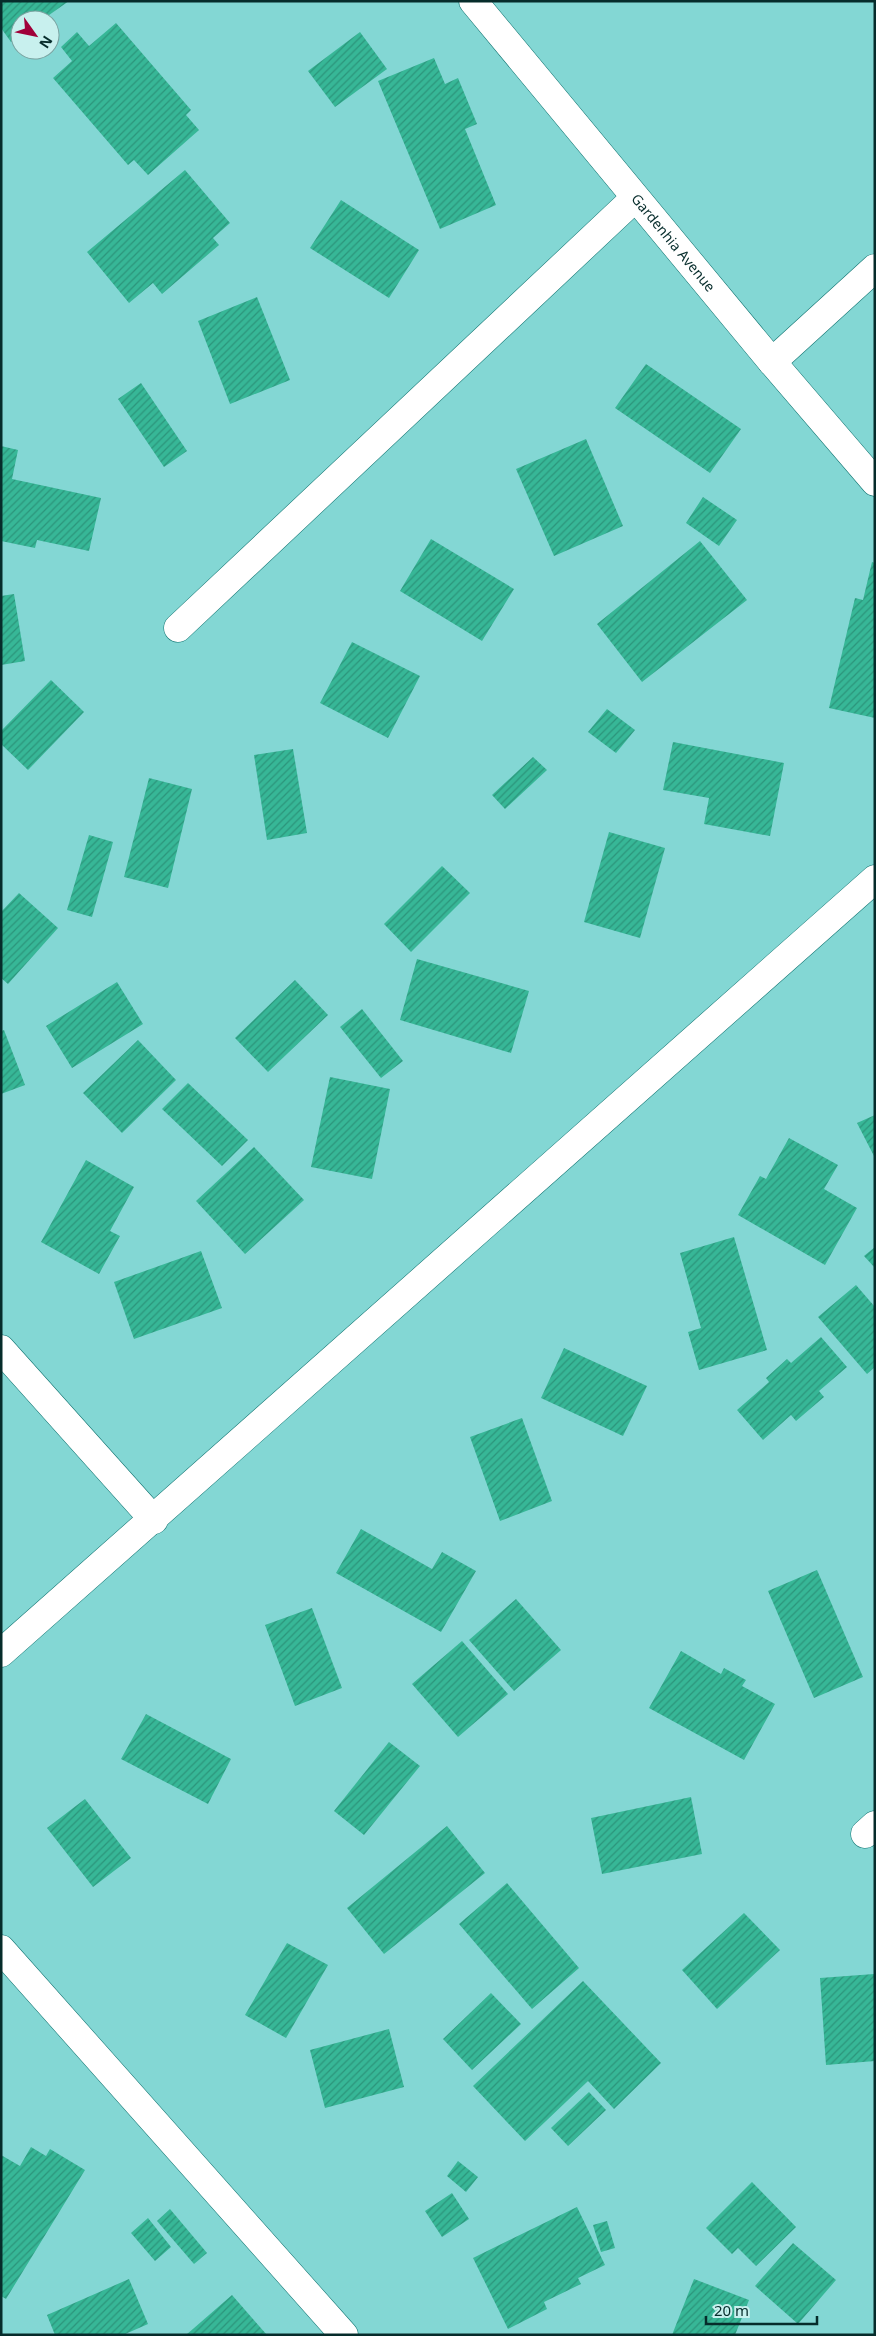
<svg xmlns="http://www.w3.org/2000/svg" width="876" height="2336" viewBox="0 0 876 2336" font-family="'Noto Sans',sans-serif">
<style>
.building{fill:url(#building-hatch)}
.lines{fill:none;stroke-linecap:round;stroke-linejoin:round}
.street-casing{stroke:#0f7370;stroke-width:29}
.secondary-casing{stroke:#0f7370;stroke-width:29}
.street{stroke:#fff;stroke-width:28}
.secondary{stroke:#fff;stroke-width:28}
.labels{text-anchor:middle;stroke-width:4;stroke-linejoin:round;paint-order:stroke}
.street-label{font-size:14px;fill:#062c2b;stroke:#c8f0ee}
</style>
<defs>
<pattern id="building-hatch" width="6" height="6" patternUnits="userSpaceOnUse" patternTransform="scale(1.25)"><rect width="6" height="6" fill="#37b797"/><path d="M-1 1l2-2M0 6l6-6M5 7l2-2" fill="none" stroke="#2c957b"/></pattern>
</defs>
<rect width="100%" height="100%" fill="#83d7d4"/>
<g class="building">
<polygon points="1,1 69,1 42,20 20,20 20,35 11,42 1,28"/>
<polygon points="116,23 191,110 186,115 199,130 148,175 134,160 128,165 53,78 72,61 61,47 77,32 89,46"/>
<polygon points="360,32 387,69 335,107 308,71"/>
<polygon points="434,58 445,84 458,78 477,124 465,129 496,205 440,229 378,81"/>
<polygon points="185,170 230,223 213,238 219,245 162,294 153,283 129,303 87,252"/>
<polygon points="341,200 419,250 389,298 310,248"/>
<polygon points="257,297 290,380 230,404 198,321"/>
<polygon points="646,364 741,429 710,473 615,408"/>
<polygon points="141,383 187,451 164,467 118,399"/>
<polygon points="586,439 623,526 554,556 516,469"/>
<polygon points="1,446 18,450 12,479 101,498 89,551 37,540 35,548 1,541"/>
<polygon points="703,497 737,520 719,546 686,523"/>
<polygon points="431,539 514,589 482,641 400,591"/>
<polygon points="700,541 747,600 642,682 597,624"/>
<polygon points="872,562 875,563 875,718 829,708 855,598 863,600"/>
<polygon points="14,594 25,661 1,665 1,596"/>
<polygon points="352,642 420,676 388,738 320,703"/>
<polygon points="51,680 84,712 28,770 1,744 1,731"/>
<polygon points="607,709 635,730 616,753 588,732"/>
<polygon points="673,742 784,763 770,836 704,824 709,798 663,790"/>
<polygon points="293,749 307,833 267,840 254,755"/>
<polygon points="533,757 547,770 505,809 492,795"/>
<polygon points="149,778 192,789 168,888 124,877"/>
<polygon points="609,832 665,848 640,938 584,922"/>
<polygon points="89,835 113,842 92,917 67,910"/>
<polygon points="442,866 470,893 411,952 384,924"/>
<polygon points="19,893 58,928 8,984 1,978 1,912"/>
<polygon points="417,959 529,991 511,1053 400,1020"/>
<polygon points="295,980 328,1015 268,1072 235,1038"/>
<polygon points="117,982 143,1024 72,1068 46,1026"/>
<polygon points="362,1009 403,1061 381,1078 340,1027"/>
<polygon points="4,1030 25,1085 1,1094 1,1031"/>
<polygon points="138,1040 176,1080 122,1133 83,1093"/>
<polygon points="330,1077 390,1089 372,1179 311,1167"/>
<polygon points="188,1083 248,1140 222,1166 162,1109"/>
<polygon points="875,1115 875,1158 857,1123"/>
<polygon points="789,1138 838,1165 824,1189 857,1208 825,1265 738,1215 760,1176 766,1179"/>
<polygon points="254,1147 304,1200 245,1254 196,1201"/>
<polygon points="86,1160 134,1187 110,1231 120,1236 99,1274 41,1242"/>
<polygon points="734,1237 767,1350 699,1370 688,1332 701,1328 680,1253"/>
<polygon points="875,1247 875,1268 864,1256"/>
<polygon points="201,1251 222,1308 134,1339 114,1282"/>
<polygon points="856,1285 875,1307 875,1367 867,1374 818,1317"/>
<polygon points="821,1337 847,1367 819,1391 824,1397 796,1421 791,1415 763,1440 737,1410 769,1382 766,1378 787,1359 791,1363"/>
<polygon points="564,1348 647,1386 623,1436 541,1398"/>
<polygon points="522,1418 552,1501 500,1521 470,1437"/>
<polygon points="361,1529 432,1569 442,1552 476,1571 441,1632 336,1573"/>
<polygon points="817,1570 863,1677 814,1698 768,1591"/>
<polygon points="516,1599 561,1650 514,1691 469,1640"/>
<polygon points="312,1608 342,1688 295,1706 265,1625"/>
<polygon points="462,1641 508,1694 458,1737 412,1684"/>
<polygon points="681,1651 721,1674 724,1668 746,1680 742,1686 775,1704 744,1760 649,1708"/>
<polygon points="146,1714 231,1759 208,1804 121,1759"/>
<polygon points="389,1742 420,1766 364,1835 334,1811"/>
<polygon points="691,1797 702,1854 602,1874 591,1818"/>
<polygon points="85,1799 131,1858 93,1887 47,1828"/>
<polygon points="447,1826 485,1873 384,1954 347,1908"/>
<polygon points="507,1883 579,1968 532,2009 459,1924"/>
<polygon points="744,1913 780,1950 717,2009 682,1970"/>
<polygon points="287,1943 328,1965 286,2038 245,2015"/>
<polygon points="874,1974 875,2061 826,2065 820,1978"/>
<polygon points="583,1981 661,2063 614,2109 588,2081 525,2141 473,2086"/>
<polygon points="491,1993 521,2024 472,2070 443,2039"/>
<polygon points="389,2029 404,2087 325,2108 310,2050"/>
<polygon points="589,2092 606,2110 568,2146 551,2128"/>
<polygon points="31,2147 46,2156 50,2149 85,2170 6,2299 1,2296 1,2155 20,2166"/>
<polygon points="458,2161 478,2177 466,2192 447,2176"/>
<polygon points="752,2182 796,2227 756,2266 738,2248 732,2254 706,2228"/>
<polygon points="452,2193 469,2219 442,2237 425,2211"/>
<polygon points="577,2207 605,2265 578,2278 581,2284 544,2302 547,2309 508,2329 473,2258"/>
<polygon points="170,2209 207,2253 194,2264 157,2221"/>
<polygon points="148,2218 171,2247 155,2261 131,2233"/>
<polygon points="607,2221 615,2248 601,2252 593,2225"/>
<polygon points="793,2243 836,2280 798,2324 755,2286"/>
<polygon points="129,2279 148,2324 123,2335 55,2335 47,2315"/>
<polygon points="694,2279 749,2300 735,2335 672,2335"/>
<polygon points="232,2295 267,2335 186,2335"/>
</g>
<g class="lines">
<g class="street-casing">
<g id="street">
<polyline points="772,362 875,268"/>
<polyline points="178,628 635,198"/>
<polyline points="1,1349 154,1520"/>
<polyline points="1,1653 875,879"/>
<polyline points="865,1834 875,1825"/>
<polyline points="1,1949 344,2335"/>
</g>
</g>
<g class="secondary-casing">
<g id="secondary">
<path id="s1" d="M473,1L772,362L875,482"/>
</g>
</g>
<use href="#street" class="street"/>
<use href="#secondary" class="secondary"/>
</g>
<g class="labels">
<g class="street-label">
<text dy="5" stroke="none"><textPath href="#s1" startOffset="314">Gardenhia Avenue</textPath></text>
</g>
</g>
<rect width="876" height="2336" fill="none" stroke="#062c2b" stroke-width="5"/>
<g transform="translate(35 35) rotate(123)"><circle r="24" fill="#c8f0ee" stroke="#7aa2a0"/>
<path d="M0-4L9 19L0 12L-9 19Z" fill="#a00039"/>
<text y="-8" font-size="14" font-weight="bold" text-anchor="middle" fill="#062c2b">N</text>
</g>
<path d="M706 2316v8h111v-8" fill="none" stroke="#062c2b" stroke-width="2.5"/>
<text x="714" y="2316" font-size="15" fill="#062c2b" stroke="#c8f0ee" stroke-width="4" paint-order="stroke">20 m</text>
</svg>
